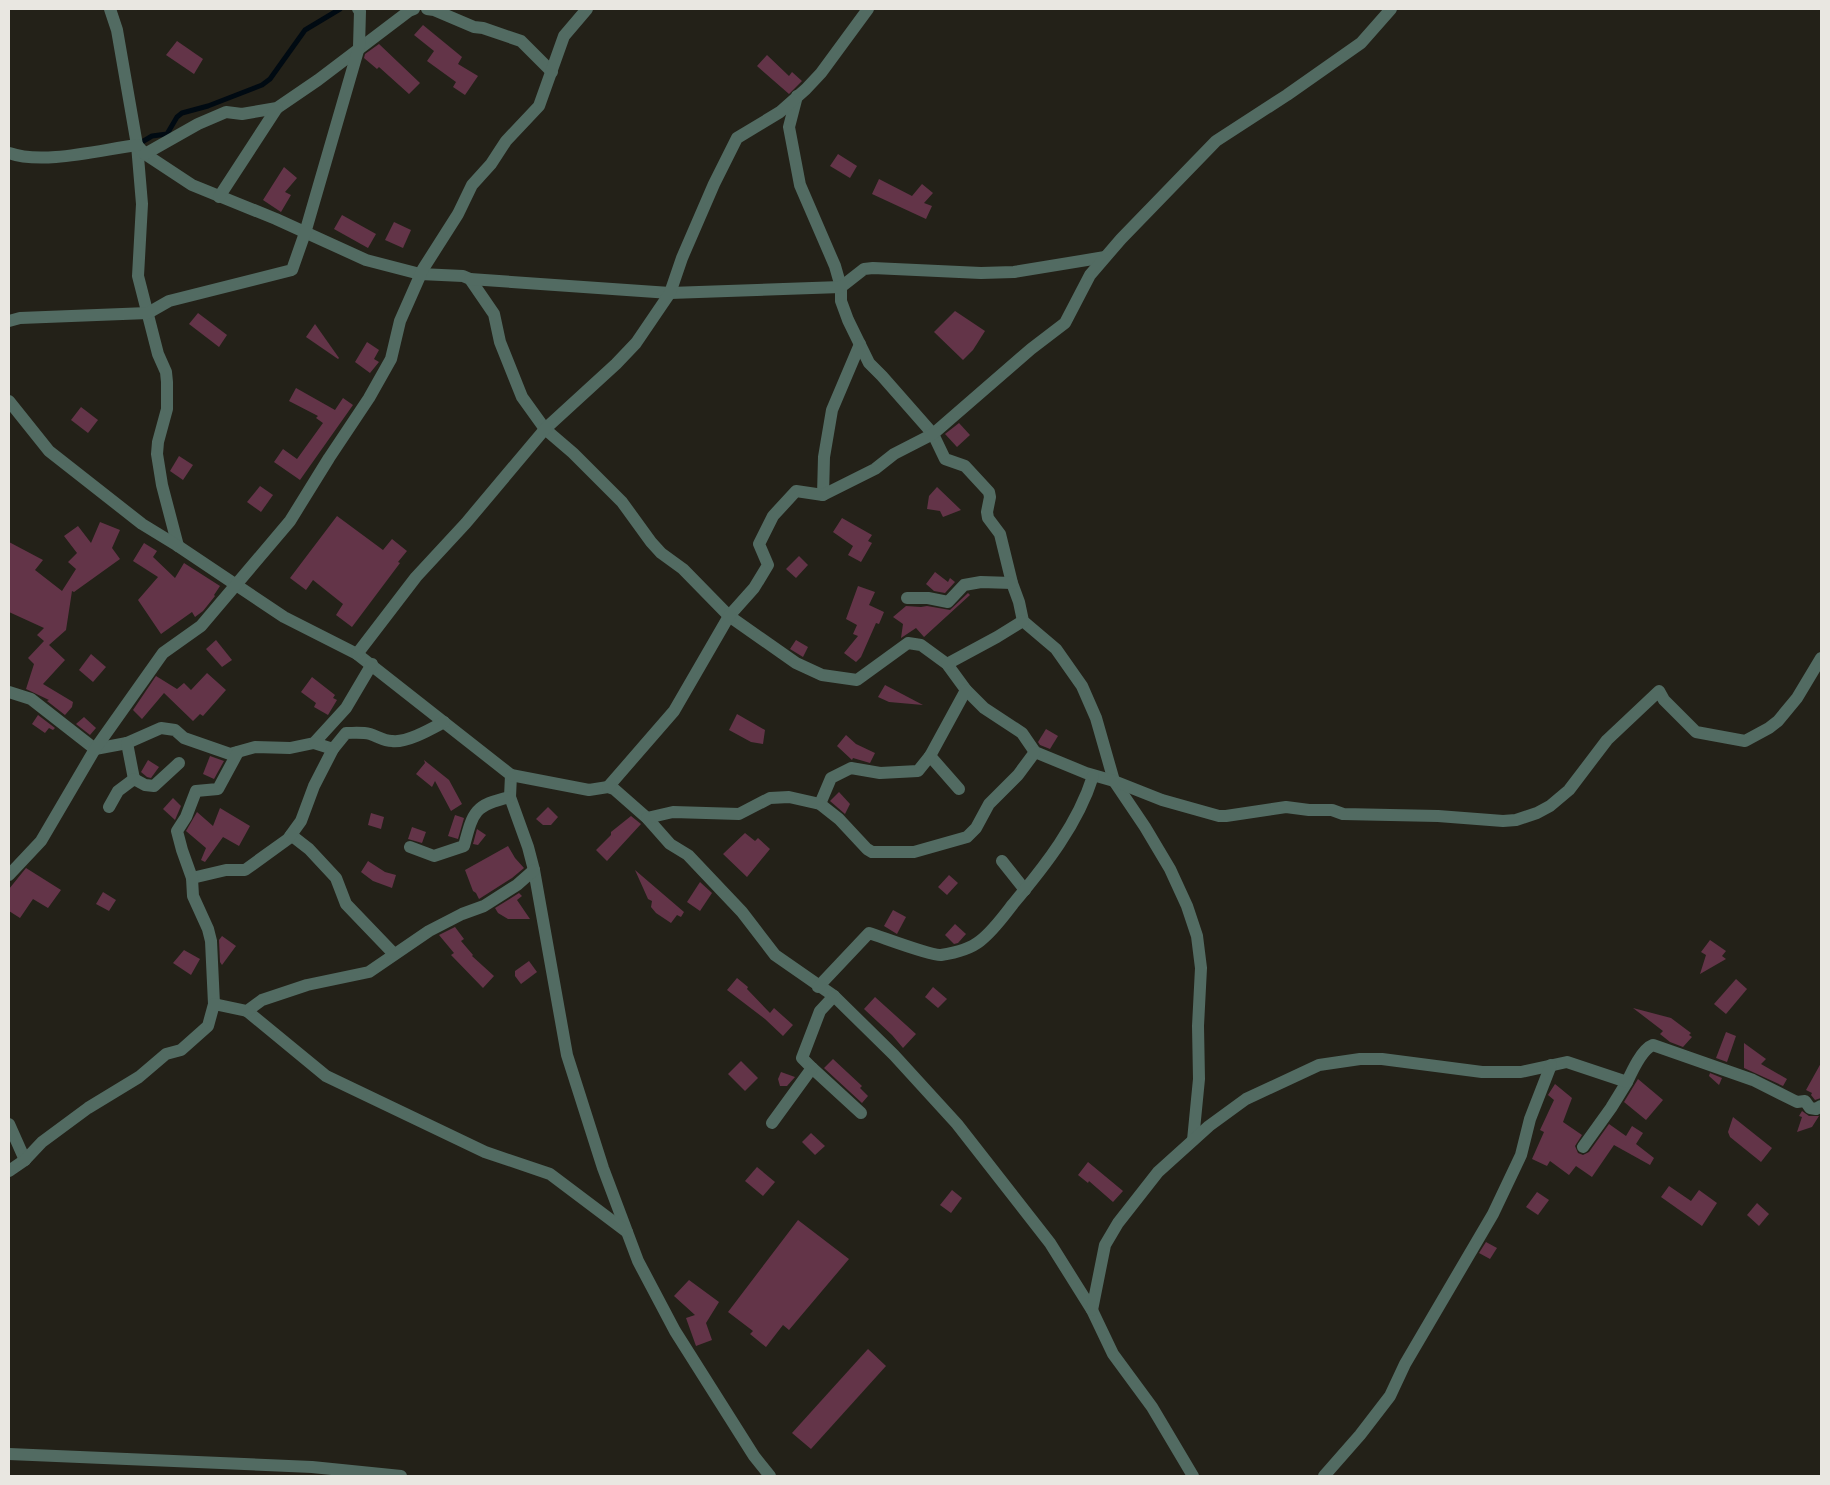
<svg xmlns="http://www.w3.org/2000/svg" width="1830" height="1485" viewBox="0 0 1830 1485" font-family="Ubuntu,sans-serif">
<style>
.lines{fill:none;stroke-linecap:round;stroke-linejoin:round}
.stream{stroke:#000a12;stroke-width:5}
.building{fill:#633448}
.minor{stroke:#526b62;stroke-width:12}
</style>
<rect width="100%" height="100%" fill="#232118"/>
<g class="lines">
<polyline class="stream" points="137,145 152,136 167,134 177,117 182,113 208,106 262,85 270,79 305,30 340,9"/>
</g>
<g class="building">
<polygon points="423,25 462,57 458,64 478,76 465,95 453,87 456,82 427,61 434,51 414,35"/>
<polygon points="177,41 203,59 194,74 166,55"/>
<polygon points="379,44 420,83 409,94 379,67 377,69 364,58 365,54"/>
<polygon points="767,55 789,76 792,72 802,81 789,94 757,66"/>
<polygon points="838,154 857,166 850,178 830,166"/>
<polygon points="284,167 297,178 285,192 291,195 281,212 263,200"/>
<polygon points="879,179 912,196 922,184 933,193 924,203 932,206 926,219 872,194"/>
<polygon points="342,215 376,234 368,248 334,229"/>
<polygon points="394,222 411,230 403,248 385,240"/>
<polygon points="955,311 985,331 973,350 963,360 934,332"/>
<polygon points="198,313 227,335 219,347 189,324"/>
<polygon points="315,324 339,358 338,359 306,337"/>
<polygon points="367,342 379,350 374,359 379,362 370,373 355,362"/>
<polygon points="296,388 335,410 343,398 353,405 300,480 274,462 283,449 297,459 323,423 316,418 318,416 289,401"/>
<polygon points="81,407 98,420 88,433 71,420"/>
<polygon points="959,423 970,435 957,447 945,434"/>
<polygon points="179,456 193,465 183,480 170,471"/>
<polygon points="260,486 273,495 261,512 247,502"/>
<polygon points="937,487 961,510 943,517 940,511 927,509 929,496"/>
<polygon points="337,516 383,550 392,539 407,551 398,562 400,563 352,627 336,615 343,604 313,580 306,590 290,578"/>
<polygon points="842,518 872,535 868,541 872,543 861,562 848,555 853,546 833,532"/>
<polygon points="100,522 120,530 112,548 120,559 74,592 72,591 66,630 49,645 65,660 43,684 73,702 72,707 65,715 47,701 49,700 26,689 34,664 28,658 44,641 37,635 44,628 9,612 9,542 43,560 35,570 62,591 76,569 68,562 77,553 64,536 78,526 91,543"/>
<polygon points="144,543 157,551 153,557 175,578 184,563 220,586 214,595 215,596 203,611 195,617 192,612 161,634 138,600 158,577 133,561"/>
<polygon points="799,556 808,565 796,578 786,569"/>
<polygon points="935,572 948,582 950,578 955,582 945,593 934,591 926,584"/>
<polygon points="858,586 875,592 869,605 884,612 879,624 876,623 861,657 856,662 844,653 858,636 853,634 857,625 846,619"/>
<polygon points="968,593 970,595 924,637 916,628 901,638 903,624 893,617 906,606 921,607 927,606 950,610"/>
<polygon points="216,640 232,660 222,667 206,649"/>
<polygon points="796,640 808,647 803,657 790,649"/>
<polygon points="91,654 106,667 93,682 79,670"/>
<polygon points="207,673 226,690 203,716 200,714 193,721 164,693 142,719 133,710 156,676 177,689 184,683 191,690"/>
<polygon points="312,677 335,695 333,698 337,700 328,715 314,707 316,703 301,692"/>
<polygon points="885,685 923,705 889,702 878,697"/>
<polygon points="737,714 765,730 763,744 751,742 729,730"/>
<polygon points="38,715 55,728 53,730 49,728 45,733 32,724"/>
<polygon points="84,717 96,728 90,735 76,724"/>
<polygon points="1046,729 1058,736 1050,749 1040,745 1038,742"/>
<polygon points="846,735 856,744 875,753 870,763 853,758 852,760 837,746"/>
<polygon points="210,756 224,761 214,779 203,774"/>
<polygon points="148,760 159,767 151,778 147,777 141,772"/>
<polygon points="424,760 449,780 462,804 451,811 435,781 432,787 416,774 425,763"/>
<polygon points="839,792 850,804 845,814 830,801"/>
<polygon points="173,798 181,806 175,820 163,809"/>
<polygon points="548,807 558,817 551,825 543,825 536,819"/>
<polygon points="220,808 250,826 239,846 223,837 205,862 201,860 206,848 186,831 197,812 213,826"/>
<polygon points="371,813 384,817 381,829 368,825"/>
<polygon points="455,815 464,818 458,839 448,836"/>
<polygon points="631,816 641,824 607,861 596,850 611,835 611,832"/>
<polygon points="412,827 426,832 422,843 408,839"/>
<polygon points="477,829 486,835 478,845 473,844"/>
<polygon points="745,833 755,841 758,838 770,849 747,877 723,854"/>
<polygon points="508,846 515,858 524,868 512,878 479,899 476,893 473,891 465,870"/>
<polygon points="368,861 385,872 396,875 392,888 373,881 361,872"/>
<polygon points="26,868 61,890 48,908 33,899 20,918 9,911 9,889"/>
<polygon points="635,870 684,912 681,917 677,915 671,923 656,913 651,907 652,901 648,899"/>
<polygon points="949,875 958,883 947,895 938,887"/>
<polygon points="700,882 712,893 700,911 687,902"/>
<polygon points="103,892 116,900 109,911 96,904"/>
<polygon points="519,893 522,896 517,900 530,919 508,919 498,913 495,908"/>
<polygon points="893,910 906,917 897,934 884,926"/>
<polygon points="955,924 966,934 958,943 954,944 945,935"/>
<polygon points="455,927 464,939 461,941 473,955 472,956 494,976 483,988 451,955 454,953 439,935"/>
<polygon points="222,936 236,946 222,965 220,962 219,940"/>
<polygon points="1710,940 1726,951 1722,956 1726,959 1700,974 1706,955 1701,952"/>
<polygon points="184,950 200,959 191,975 173,963"/>
<polygon points="529,961 537,972 521,984 515,976 515,971"/>
<polygon points="737,978 748,987 747,989 770,1013 774,1008 793,1025 783,1036 765,1019 727,990"/>
<polygon points="1736,979 1747,989 1726,1014 1714,1004"/>
<polygon points="933,987 947,999 938,1008 925,997"/>
<polygon points="875,997 916,1034 903,1048 892,1035 864,1009"/>
<polygon points="1633,1008 1671,1018 1691,1033 1689,1035 1692,1037 1683,1047 1670,1042 1660,1034 1663,1031"/>
<polygon points="1726,1032 1736,1036 1727,1062 1716,1058"/>
<polygon points="1744,1043 1766,1059 1761,1064 1787,1079 1783,1086 1744,1068"/>
<polygon points="833,1059 862,1086 860,1088 868,1096 862,1103 824,1068"/>
<polygon points="741,1061 758,1078 745,1091 728,1074"/>
<polygon points="1821,1063 1821,1098 1815,1100 1811,1095 1812,1093 1806,1090"/>
<polygon points="781,1072 795,1077 787,1086 780,1086 778,1079"/>
<polygon points="1710,1073 1722,1078 1719,1085 1709,1076"/>
<polygon points="1638,1079 1663,1100 1646,1120 1624,1102"/>
<polygon points="1555,1084 1572,1098 1563,1122 1582,1135 1575,1146 1578,1153 1583,1155 1589,1152 1609,1124 1626,1136 1632,1126 1643,1133 1636,1144 1654,1158 1650,1165 1614,1145 1592,1177 1576,1166 1569,1175 1550,1161 1547,1166 1532,1159 1544,1132 1540,1130 1554,1100 1548,1095"/>
<polygon points="1802,1111 1809,1116 1819,1116 1812,1127 1797,1132 1802,1117 1799,1116"/>
<polygon points="1733,1117 1772,1148 1761,1162 1730,1137 1728,1132"/>
<polygon points="811,1133 825,1146 815,1155 802,1142"/>
<polygon points="1088,1162 1123,1191 1113,1202 1089,1181 1088,1183 1078,1175"/>
<polygon points="757,1167 775,1182 763,1196 745,1181"/>
<polygon points="1669,1186 1691,1201 1699,1190 1717,1203 1702,1226 1661,1197"/>
<polygon points="952,1190 962,1198 951,1213 940,1205"/>
<polygon points="1537,1192 1549,1200 1538,1215 1526,1207"/>
<polygon points="1757,1203 1769,1214 1759,1226 1747,1215"/>
<polygon points="798,1220 849,1259 789,1330 783,1325 766,1347 750,1334 753,1331 728,1312"/>
<polygon points="1486,1242 1497,1248 1490,1259 1479,1253"/>
<polygon points="689,1280 719,1302 706,1323 712,1340 696,1346 686,1318 695,1315 674,1296"/>
<polygon points="868,1349 886,1366 811,1449 792,1433"/>
</g>
<g class="lines">
<g class="minor">
<polyline points="110,9 117,30 137,145 142,204 138,276 158,354 166,372 167,382 167,409 158,442 157,454 162,485 178,546"/>
<polyline points="427,9 434,10 474,27 483,28 521,41 552,72"/>
<polyline points="797,96 789,127 800,185 835,266 841,287 841,301 848,320 869,363 882,376 933,434 945,459 965,466 989,492 990,497 987,512 988,518 1000,534 1012,583 1019,602 1023,621 1056,649 1082,686 1096,718 1114,781 1145,827 1170,869 1187,906 1197,936 1201,968 1198,1026 1199,1079 1193,1140"/>
<polyline points="137,145 145,154 192,185 276,219 366,260 420,274 463,276 470,279 494,314 500,342 522,397 545,429 573,453 622,502 651,542 661,553 683,569 729,616 796,663 822,675 857,680 908,643 921,645 947,664 966,690 984,708 1022,733 1035,752 1086,773 1114,781 1162,800 1219,816 1226,816 1286,807 1309,810 1332,810 1343,814 1438,816 1503,821 1516,820 1537,813 1550,806 1569,790 1607,740 1659,691 1664,700 1696,732 1745,741 1769,728 1778,721 1797,698 1821,658"/>
<path d="M9,153C43,165 99,150 137,145"/>
<polyline points="145,154 198,124 226,112 242,114 277,108 318,80 409,11 414,9"/>
<polyline points="219,197 277,108"/>
<polyline points="470,279 670,293 841,287 864,269 873,268 981,273 1014,272 1105,257"/>
<polyline points="9,321 20,318 148,313 169,301 292,270 305,233 359,47 360,11 358,9"/>
<polyline points="9,401 49,451 142,524 178,546 284,617 357,654 511,775 510,797 528,847 534,870 567,1055 603,1168 638,1261 675,1331 754,1456 770,1476"/>
<polyline points="823,495 824,457 832,410 860,344"/>
<polyline points="907,598 928,598 948,602 964,585 981,582 1012,583"/>
<polyline points="357,654 416,577 466,523 545,429 616,364 636,343 670,293 682,258 714,184 737,138 780,112 806,89 821,73 868,9"/>
<polyline points="947,664 997,637 1023,621"/>
<polyline points="9,692 31,699 95,749 127,743 161,728 175,730 184,738 230,754 255,747 290,748 314,743 346,708 372,664"/>
<polyline points="127,743 134,779"/>
<path d="M314,743L333,749L346,733C354,733 362,732 370,734C377,736 384,741 392,741C407,743 431,729 444,722"/>
<polyline points="930,756 959,789"/>
<polyline points="511,775 589,790 608,787 614,789 647,818 670,844 688,855 742,912 775,955 834,996 894,1055 957,1124 1050,1243 1092,1310 1113,1354 1152,1407 1193,1476"/>
<polyline points="608,787 674,711 729,616 754,588 768,565 759,544 773,516 796,491 823,495 875,469 894,454 933,434 1031,349 1065,323 1090,275 1121,239 1216,141 1287,95 1361,43 1391,9"/>
<polyline points="820,804 831,778 851,768 880,773 918,771 930,756 966,690"/>
<polyline points="109,807 118,791 134,779 145,785 154,786 179,763"/>
<polyline points="647,818 673,812 739,814 770,798 789,797 820,804 839,819 867,849 872,852 914,852 967,837 976,828 989,804 1018,775 1035,752"/>
<polyline points="291,835 309,849 336,878 346,904 394,954"/>
<path d="M410,847L434,856L464,846C473,812 474,805 510,797"/>
<polyline points="1002,861 1025,890"/>
<polyline points="9,875 41,841 95,749 163,653 201,626 290,521 329,458 369,398 391,359 400,321 423,269 458,214 472,185 491,164 506,141 539,106 564,36 587,9"/>
<polyline points="192,878 226,870 245,870 288,839 301,821 314,786 333,749"/>
<path d="M818,987L869,933C882,937 931,956 941,955C954,953 970,949 980,941C993,931 1003,917 1013,904C1045,866 1078,824 1093,776"/>
<polyline points="214,1004 211,941 208,929 193,896 192,878 182,850 177,831 186,817 196,791 218,789 238,752"/>
<polyline points="247,1011 326,1076 485,1152 550,1174 627,1232"/>
<polyline points="812,1068 861,1113"/>
<polyline points="772,1123 812,1068 802,1058 820,1011 834,996"/>
<polyline points="9,1124 25,1160"/>
<polyline points="1583,1147 1611,1108 1627,1082"/>
<polyline points="9,1171 25,1160 42,1142 88,1108 139,1077 166,1054 181,1050 208,1026 214,1004 247,1011 262,1000 307,985 369,972 429,931 462,914 484,906 517,885 534,870"/>
<path d="M1092,1310L1105,1245L1118,1223L1158,1172L1209,1126L1246,1099L1319,1065L1360,1059H1382L1482,1072H1521L1567,1062L1627,1082C1632,1071 1642,1049 1653,1045L1753,1080L1797,1102L1805,1101L1810,1108L1816,1109L1821,1106"/>
<polyline points="9,1454 312,1467 401,1476"/>
<polyline points="1324,1476 1360,1435 1390,1396 1405,1364 1493,1214 1521,1155 1530,1119 1551,1065"/>
</g>
</g>
<rect width="1830" height="1485" fill="none" stroke="#e9e7e1" stroke-width="20"/>
</svg>
